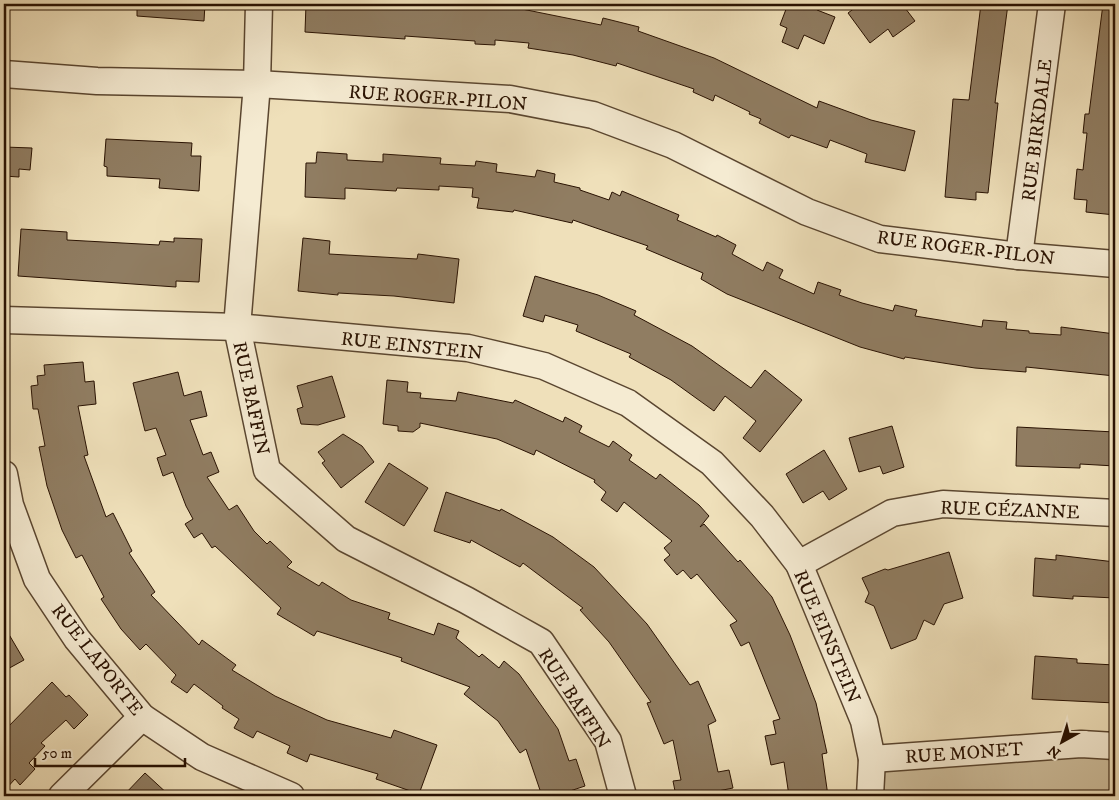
<svg xmlns="http://www.w3.org/2000/svg" width="1119" height="800" viewBox="0 0 1119 800" font-family="'IM FELL DW Pica',serif">
<style>
.green{fill:#cdbd9b;stroke:#7b684e}
.building{fill:#907d62;stroke:#291202}
.lines{fill:none;stroke-linecap:round;stroke-linejoin:round}
.minor-casing{stroke:#5a4630;stroke-width:29}
.minor{stroke:#f5ebd2;stroke-width:26}
.labels{text-anchor:middle;stroke-width:4;stroke-linejoin:round;paint-order:stroke}
.street-label{font-size:19px;fill:#291202;stroke:#f5ebd2}
</style>
<rect width="100%" height="100%" fill="#efe0ba"/>
<filter id="stains"><feTurbulence type="fractalNoise" baseFrequency=".004" numOctaves="4"/><feColorMatrix values="0 0 0 0 .2 0 0 0 0 .09 0 0 0 0 .02 0 0 0 .5 -.17"/></filter>
<radialGradient id="worn" r=".72"><stop offset=".6" stop-color="#630" stop-opacity="0"/><stop offset="1" stop-color="#630" stop-opacity=".3"/></radialGradient>
<polygon class="green" points="1115,746 1115,796 870,796 872,759"/>
<g class="building">
<polygon points="137,4 205,4 204,21 137,16"/>
<polygon points="306,4 517,4 517,8 601,25 603,18 639,27 638,31 714,58 817,108 819,101 871,120 915,131 905,171 865,162 867,154 830,140 827,148 791,135 789,138 759,123 761,119 749,114 750,112 715,95 713,101 693,92 694,89 617,63 616,66 573,55 528,48 529,43 495,40 495,45 475,44 475,41 405,36 405,39 305,32"/>
<polygon points="788,4 820,4 817,10 835,17 824,44 804,35 798,49 782,42 787,28 780,25"/>
<polygon points="860,4 902,4 915,21 893,37 888,29 870,43 848,13"/>
<polygon points="981,4 1008,4 995,103 998,103 988,193 976,192 976,200 945,197 953,99 969,100"/>
<polygon points="1103,4 1115,4 1115,215 1086,212 1087,200 1074,199 1077,169 1083,170 1087,133 1083,133 1085,114 1089,114"/>
<polygon points="106,139 192,143 191,156 201,156 199,191 159,188 160,179 107,176 107,167 104,166"/>
<polygon points="4,147 32,148 30,170 19,169 19,177 4,176"/>
<polygon points="317,152 347,154 347,160 383,162 383,154 441,158 440,164 475,166 476,161 497,164 496,172 535,177 537,170 555,174 554,182 580,188 580,190 609,200 612,192 620,196 622,191 679,215 677,220 716,237 717,235 736,245 732,254 763,271 767,262 783,270 779,278 814,294 818,282 841,290 839,295 862,303 893,311 895,305 917,310 915,316 982,327 983,320 1007,322 1006,329 1029,331 1029,333 1061,335 1061,327 1115,334 1115,376 1026,367 1026,372 975,368 905,357 904,359 860,347 727,294 701,279 703,273 646,249 648,246 573,220 572,223 514,210 513,212 477,208 479,198 472,197 473,188 439,186 439,190 397,188 396,191 345,188 345,199 305,197 306,163 316,163"/>
<polygon points="21,229 67,232 67,240 159,245 160,241 174,242 174,238 202,239 199,282 176,281 176,287 18,276"/>
<polygon points="303,238 330,241 329,254 417,259 418,254 459,259 454,303 394,296 338,293 338,295 298,291"/>
<polygon points="535,276 598,295 636,311 634,315 692,346 751,388 765,370 802,400 760,452 743,438 756,421 725,396 714,411 671,380 629,357 631,354 576,331 578,325 545,315 543,322 523,316"/>
<polygon points="83,362 85,382 94,381 96,404 78,406 88,455 84,456 106,517 113,513 132,551 129,553 155,592 151,595 199,645 202,640 236,665 232,670 275,696 327,720 391,738 394,730 437,745 419,794 376,779 378,774 310,754 307,762 287,753 290,746 257,731 253,738 234,728 239,719 222,708 223,706 194,684 187,693 171,682 176,675 146,644 140,650 121,629 101,599 104,597 82,555 76,558 62,530 47,486 39,447 45,446 38,409 33,409 31,386 38,385 37,376 45,375 44,365"/>
<polygon points="178,372 184,396 201,391 207,416 190,420 203,455 211,452 219,472 207,477 229,510 237,505 254,531 267,544 270,541 292,562 287,567 319,586 322,582 351,600 390,613 388,619 434,635 438,623 459,631 456,638 479,657 482,654 499,668 504,661 519,674 558,729 569,761 576,759 585,786 555,796 542,796 526,749 520,753 498,721 464,694 470,687 401,661 402,658 317,631 314,636 277,614 281,608 215,546 212,548 202,533 194,538 185,524 193,519 186,506 173,472 163,476 157,458 166,455 156,428 145,431 133,383"/>
<polygon points="332,376 345,417 318,425 301,424 297,409 303,407 297,386"/>
<polygon points="387,380 408,382 407,392 421,393 420,398 456,401 458,392 513,403 515,400 563,422 565,417 582,426 579,432 609,447 613,441 632,455 629,460 656,479 660,474 699,505 709,516 700,527 704,524 738,562 740,560 772,597 790,635 816,703 827,753 822,754 828,796 789,796 784,762 771,765 765,736 776,734 773,721 780,719 749,642 741,646 730,625 737,621 697,574 691,579 683,570 677,575 664,560 670,555 664,548 672,541 624,502 617,512 601,500 606,492 594,482 595,480 536,450 534,455 497,439 420,423 420,427 413,432 398,431 398,426 383,424"/>
<polygon points="892,426 904,467 883,474 880,466 859,472 849,438"/>
<polygon points="1017,427 1115,432 1115,466 1080,464 1080,468 1016,466"/>
<polygon points="343,434 362,446 374,462 341,488 322,463 325,461 318,452"/>
<polygon points="824,450 847,489 829,500 823,491 803,503 786,474"/>
<polygon points="389,463 428,488 404,526 365,502"/>
<polygon points="446,492 500,511 501,509 553,537 594,567 647,624 690,685 698,681 716,721 708,725 718,772 729,770 733,788 693,796 676,796 673,781 681,780 673,740 664,744 647,703 651,702 609,642 580,610 583,608 523,563 520,567 471,540 470,543 434,531"/>
<polygon points="949,552 963,598 944,604 934,625 924,620 916,639 891,649 874,606 865,602 869,593 862,578 885,569 888,570"/>
<polygon points="1056,555 1115,562 1115,598 1073,596 1073,599 1033,596 1035,558 1056,560"/>
<polygon points="4,626 24,660 4,671"/>
<polygon points="1035,656 1077,659 1077,663 1115,665 1115,703 1032,699"/>
<polygon points="52,682 66,697 69,695 88,715 74,729 66,720 41,743 45,746 29,763 35,769 20,785 15,779 4,791 4,731"/>
<polygon points="145,773 170,796 123,796"/>
</g>
<g class="lines">
<g class="minor-casing">
<g id="minor">
<polyline points="259,4 257,84 237,327 267,470 346,539 466,600 541,642 608,741 623,796"/>
<polyline points="4,74 97,81 257,84 510,99 593,115 673,145 807,212 880,239 1019,256 1115,264"/>
<polyline points="1019,256 1052,4"/>
<polyline points="4,320 237,327 468,348 544,366 628,403 712,463 762,516 799,564 864,721 872,759 870,796"/>
<polyline points="4,474 10,505 37,579 77,639 142,717 202,757 291,796"/>
<polyline points="799,564 892,513 943,504 1115,513"/>
<polyline points="872,759 1081,744 1115,746"/>
<polyline points="62,796 142,717"/>
</g>
</g>
<use href="#minor" class="minor"/>
</g>
<g class="labels">
<g class="street-label">
<text transform="translate(438 97) rotate(4)" y="7">RUE ROGER-PILON</text>
<text transform="translate(1036 130) rotate(-83)" y="7">RUE BIRKDALE</text>
<text transform="translate(966 247) rotate(7)" y="7">RUE ROGER-PILON</text>
<text transform="translate(412 345) rotate(6)" y="7">RUE EINSTEIN</text>
<text transform="translate(252 398) rotate(78)" y="7">RUE BAFFIN</text>
<text transform="translate(1010 509) rotate(2)" y="7">RUE CÉZANNE</text>
<text transform="translate(828 636) rotate(67)" y="7">RUE EINSTEIN</text>
<text transform="translate(98 659) rotate(52)" y="7">RUE LAPORTE</text>
<text transform="translate(575 698) rotate(57)" y="7">RUE BAFFIN</text>
<text transform="translate(964 752) rotate(-4)" y="7">RUE MONET</text>
</g>
</g>
<rect width="1119" height="800" fill="none" stroke="#efe0ba" stroke-width="20"/>
<rect x="5" y="5" width="1109" height="790" fill="none" stroke="#291202" stroke-width="2.5"/>
<rect x="10" y="10" width="1099" height="780" fill="none" stroke="#291202"/>
<g transform="translate(1062 742) rotate(219)" stroke="#f5ebd2" stroke-width="4" paint-order="stroke">
<path d="M0-4L9 19L0 12L-9 19Z" fill="#291202"/>
<text y="-8" font-size="14" font-weight="bold" text-anchor="middle" fill="#291202">N</text>
</g>
<path d="M35 758v8h150v-8" fill="none" stroke="#291202" stroke-width="2.5"/>
<text x="42" y="758" font-size="15" fill="#291202" stroke="#f5ebd2" stroke-width="4" paint-order="stroke">50 m</text>
<rect width="100%" height="100%" filter="url(#stains)"/>
<rect width="100%" height="100%" fill="url(#worn)"/>
</svg>
